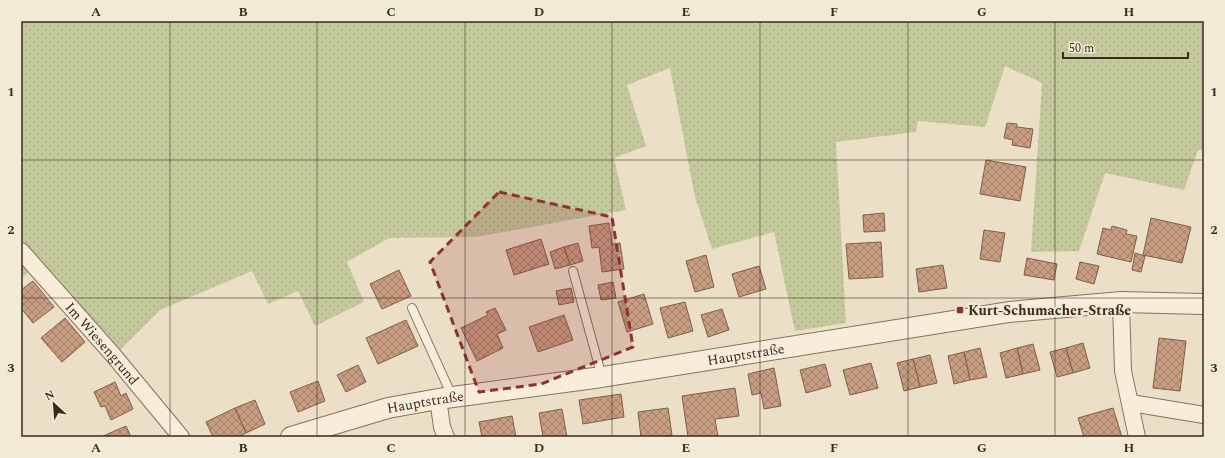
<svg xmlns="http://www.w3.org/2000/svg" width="1225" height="458" viewBox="0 0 1225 458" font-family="Spectral,serif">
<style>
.grass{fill:url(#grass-dots)}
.building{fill:url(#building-cross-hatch);stroke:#835d45}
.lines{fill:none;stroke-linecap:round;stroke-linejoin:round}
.service-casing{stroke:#86725e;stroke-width:10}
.minor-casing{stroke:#86725e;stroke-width:18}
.tertiary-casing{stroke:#86725e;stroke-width:22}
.service{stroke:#f7edda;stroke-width:8}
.minor{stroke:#f7edda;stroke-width:16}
.tertiary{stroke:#f7edda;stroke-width:20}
.marked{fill:#903235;fill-opacity:0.2;stroke:#903235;stroke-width:3;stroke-dasharray:8 5;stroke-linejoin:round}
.grid{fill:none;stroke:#372b20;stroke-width:1;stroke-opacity:0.55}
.poi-dot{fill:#903235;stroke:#f3ead6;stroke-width:1.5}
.labels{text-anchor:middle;stroke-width:4;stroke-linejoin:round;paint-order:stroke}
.poi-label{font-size:14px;font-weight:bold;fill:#372b20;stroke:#f3ead6;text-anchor:start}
.street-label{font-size:14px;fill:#372b20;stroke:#f3ead6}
.neatline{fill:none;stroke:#372b20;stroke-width:1.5}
.grid-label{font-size:13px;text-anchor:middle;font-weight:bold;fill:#372b20}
</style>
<defs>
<pattern id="grass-dots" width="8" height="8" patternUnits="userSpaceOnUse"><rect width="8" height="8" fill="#c4c99c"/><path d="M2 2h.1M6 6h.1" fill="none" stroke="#a9ad86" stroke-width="1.8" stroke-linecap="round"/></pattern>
<pattern id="building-cross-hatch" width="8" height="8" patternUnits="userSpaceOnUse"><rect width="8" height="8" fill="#c79c80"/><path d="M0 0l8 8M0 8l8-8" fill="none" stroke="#a27f68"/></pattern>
</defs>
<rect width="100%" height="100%" fill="#ebe0c7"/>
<polygon class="grass" points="21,21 1204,21 1204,151 1198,150 1184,190 1105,173 1079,251 1031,252 1042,83 1005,66 985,127 918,121 916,132 836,142 846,323 795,331 774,232 712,249 695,197 670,68 627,85 646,146 614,158 626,210 476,237 389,238 347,262 364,302 315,326 298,291 268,304 252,271 160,310 114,356 34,266 21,279"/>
<g class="building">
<polygon points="1007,123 1017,124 1017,127 1033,129 1030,148 1012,145 1013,140 1004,138"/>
<polygon points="986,160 1026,167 1020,201 980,194"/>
<polygon points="884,213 885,231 864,232 863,215"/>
<polygon points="1151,218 1191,227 1182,263 1143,255"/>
<polygon points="609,223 612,244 620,243 624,269 602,272 599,247 592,248 589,226"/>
<polygon points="1112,226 1127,230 1126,234 1137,236 1131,262 1097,254 1103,228 1111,230"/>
<polygon points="984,230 1005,233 1000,262 980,259"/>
<polygon points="541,239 549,264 514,275 506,250"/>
<polygon points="881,242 883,277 849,279 846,244"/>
<polygon points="578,243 583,261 570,265 564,247"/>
<polygon points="564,247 570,265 555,269 550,252"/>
<polygon points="1135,253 1145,256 1141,272 1132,270"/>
<polygon points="706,255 714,287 695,292 686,261"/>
<polygon points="1027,258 1057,264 1054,280 1024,275"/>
<polygon points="1080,262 1099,266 1094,284 1076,279"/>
<polygon points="943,265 947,288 919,292 916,269"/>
<polygon points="759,266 766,289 739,297 732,274"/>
<polygon points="399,270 411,296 382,309 370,284"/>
<polygon points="33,281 54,307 33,323 21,308 21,290"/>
<polygon points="613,282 616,298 601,300 598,285"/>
<polygon points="571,288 574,302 559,305 556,291"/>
<polygon points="644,294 653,324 627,332 618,302"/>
<polygon points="685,302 693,331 668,338 660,308"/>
<polygon points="495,308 506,330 497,334 503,348 477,361 461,328 488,315 486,312"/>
<polygon points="722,309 729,330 708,337 701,315"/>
<polygon points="564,315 573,340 538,352 529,327"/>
<polygon points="65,318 85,342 62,362 41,338"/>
<polygon points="406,320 418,346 378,364 366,338"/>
<polygon points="1159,338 1186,341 1180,391 1153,388"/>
<polygon points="1083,343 1090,368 1073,373 1066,348"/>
<polygon points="1033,344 1040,370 1023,374 1017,348"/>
<polygon points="980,348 987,377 970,380 964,352"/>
<polygon points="1017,348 1023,374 1006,378 1000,353"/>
<polygon points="1066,348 1073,373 1057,377 1050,352"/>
<polygon points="964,352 970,380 954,384 948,356"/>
<polygon points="930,355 937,383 920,387 913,359"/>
<polygon points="913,359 920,387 904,391 897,363"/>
<polygon points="871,363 878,388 850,395 843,370"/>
<polygon points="825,364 831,386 806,393 800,370"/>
<polygon points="358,365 366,382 346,392 337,375"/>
<polygon points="774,368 781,406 764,409 761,393 752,395 748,374"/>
<polygon points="318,381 325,401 298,412 290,392"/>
<polygon points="115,382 121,396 126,393 133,409 111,420 105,406 101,407 94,392"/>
<polygon points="735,388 739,416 715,419 718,437 688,437 682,396"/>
<polygon points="621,394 624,417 583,424 579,400"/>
<polygon points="255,400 265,424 246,433 235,408"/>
<polygon points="235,408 246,433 237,437 213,437 206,422"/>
<polygon points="668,408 672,435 657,437 641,437 638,412"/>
<polygon points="1113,408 1122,437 1084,437 1078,418"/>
<polygon points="562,409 567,437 543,437 539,413"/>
<polygon points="512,416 516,437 482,437 479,422"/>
<polygon points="126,426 131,437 101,437"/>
</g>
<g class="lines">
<g class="service-casing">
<g id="service">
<polyline points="573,271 602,377"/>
<polyline points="412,308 452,396"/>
</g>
</g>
<g class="minor-casing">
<g id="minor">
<path id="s1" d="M21,251L114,356L181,437"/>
<polyline points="1121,302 1123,371 1137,437"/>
<polyline points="438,399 442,427 446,437"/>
<polyline points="1131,403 1204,415"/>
</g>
</g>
<g class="tertiary-casing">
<g id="tertiary">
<path id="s2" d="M291,437L388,408L438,399L602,377L1009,312L1121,302L1204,304"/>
</g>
</g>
<use href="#service" class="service"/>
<use href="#minor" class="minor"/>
<use href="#tertiary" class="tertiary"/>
</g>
<path class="marked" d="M499,192L612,217L633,347L541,384L479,392L430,262Z"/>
<path class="grid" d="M170,21V437M317,21V437M465,21V437M612,21V437M760,21V437M908,21V437M1055,21V437M21,160H1204M21,298H1204"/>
<rect class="poi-dot" x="956" y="306" width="8" height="8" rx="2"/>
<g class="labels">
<g class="poi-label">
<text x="968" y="315">Kurt-Schumacher-Straße</text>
</g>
<g class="street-label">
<text dy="5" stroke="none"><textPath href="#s1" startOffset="123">Im Wiesengrund</textPath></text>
<text dy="5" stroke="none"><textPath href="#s2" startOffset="463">Hauptstraße</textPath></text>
<text dy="5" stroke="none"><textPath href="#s2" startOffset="139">Hauptstraße</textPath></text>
</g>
</g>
<rect width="1225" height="458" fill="none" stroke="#f3ead6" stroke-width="44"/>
<g transform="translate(54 404) rotate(334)" stroke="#f3ead6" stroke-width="3" paint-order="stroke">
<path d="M0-3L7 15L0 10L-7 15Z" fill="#372b20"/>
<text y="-6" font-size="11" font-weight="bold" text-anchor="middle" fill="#372b20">N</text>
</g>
<path d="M1063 52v6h125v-6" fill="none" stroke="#372b20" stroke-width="2"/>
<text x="1069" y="52" font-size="12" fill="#372b20" stroke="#f3ead6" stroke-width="3" paint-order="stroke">50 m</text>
<rect x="22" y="22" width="1181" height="414" class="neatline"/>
<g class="grid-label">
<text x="96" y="16">A</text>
<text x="243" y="16">B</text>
<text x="391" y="16">C</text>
<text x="539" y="16">D</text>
<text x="686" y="16">E</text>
<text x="834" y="16">F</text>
<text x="982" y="16">G</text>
<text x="1129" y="16">H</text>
<text x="11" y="96">1</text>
<text x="1214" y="96">1</text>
<text x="11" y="234">2</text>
<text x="1214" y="234">2</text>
<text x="11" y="372">3</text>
<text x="1214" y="372">3</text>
<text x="96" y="452">A</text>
<text x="243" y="452">B</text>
<text x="391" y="452">C</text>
<text x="539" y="452">D</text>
<text x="686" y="452">E</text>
<text x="834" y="452">F</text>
<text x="982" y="452">G</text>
<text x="1129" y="452">H</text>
</g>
</svg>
